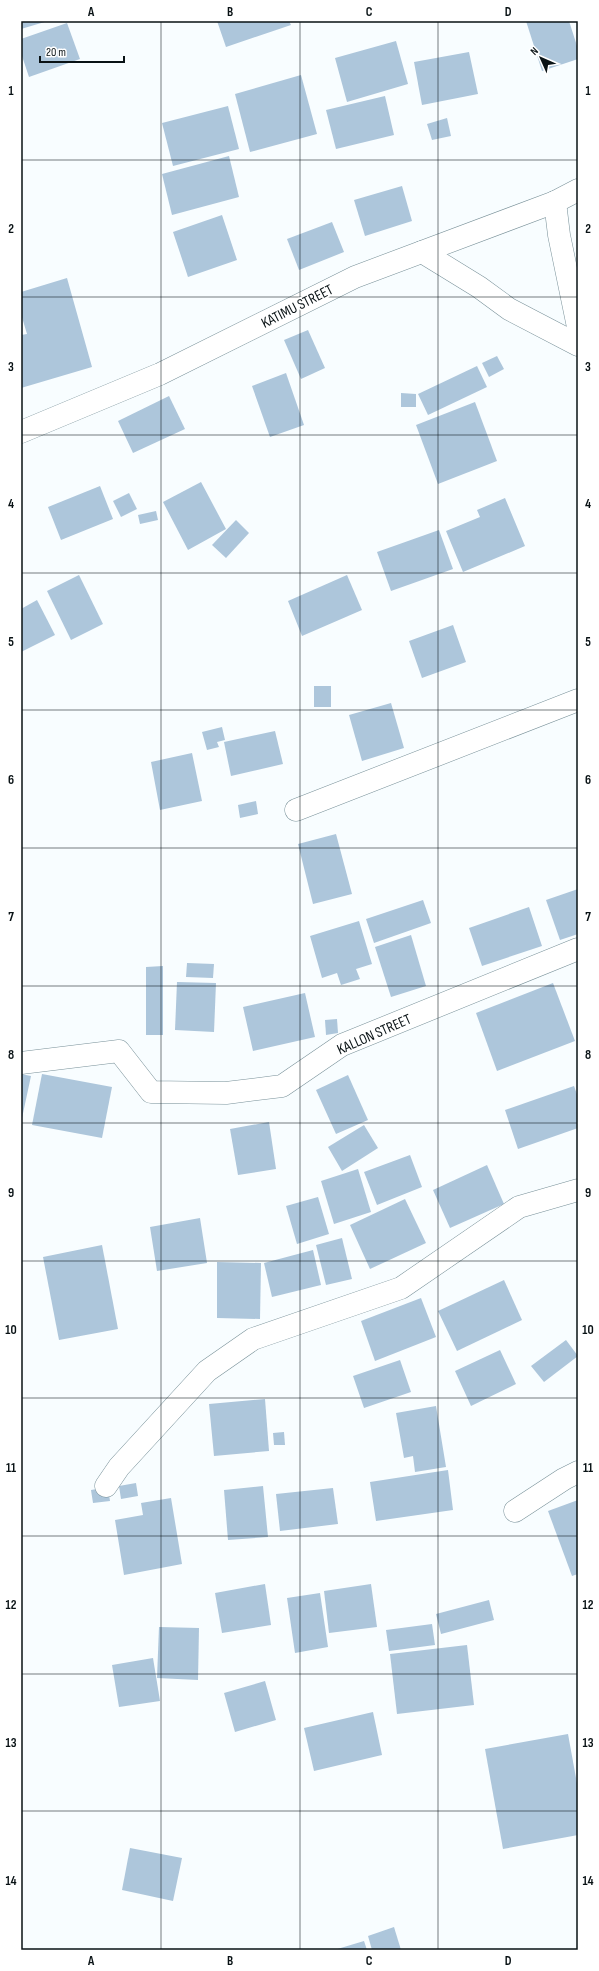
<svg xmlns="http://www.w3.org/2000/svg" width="599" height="1971" viewBox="0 0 599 1971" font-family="'Sofia Sans Condensed',sans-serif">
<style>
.building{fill:#adc6db}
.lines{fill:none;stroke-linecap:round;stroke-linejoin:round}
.street-casing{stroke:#799199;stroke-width:23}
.street{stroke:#fff;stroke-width:22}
.grid{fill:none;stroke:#091215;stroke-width:1;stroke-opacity:0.55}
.labels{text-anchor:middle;stroke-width:3.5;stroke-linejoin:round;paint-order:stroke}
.street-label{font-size:15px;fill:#091215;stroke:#fff}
.neatline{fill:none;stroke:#091215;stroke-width:1.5}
.grid-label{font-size:13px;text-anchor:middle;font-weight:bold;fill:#091215}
</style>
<rect width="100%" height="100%" fill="#f8fdff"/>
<g class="building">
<polygon points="21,21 48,21 21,29"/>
<polygon points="217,21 289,21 291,25 226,47"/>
<polygon points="526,21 569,21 578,49 578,59 542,71"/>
<polygon points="67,23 80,59 29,77 21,53 21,39"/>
<polygon points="396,41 408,84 347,102 335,58"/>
<polygon points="469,52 478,94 422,105 414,62"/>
<polygon points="301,75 317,134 250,152 235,94"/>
<polygon points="385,96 394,135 336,149 326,110"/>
<polygon points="228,106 239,149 173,166 162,123"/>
<polygon points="447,118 451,136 432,140 427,124"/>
<polygon points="229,156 239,197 172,215 162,174"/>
<polygon points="402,186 412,221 365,236 354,200"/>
<polygon points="222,215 237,260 188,277 173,232"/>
<polygon points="332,222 344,252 299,270 287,239"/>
<polygon points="67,278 92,367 21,388 21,335 27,334 21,314 21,292"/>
<polygon points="308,330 325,368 301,379 284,340"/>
<polygon points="497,356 504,369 489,377 482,363"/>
<polygon points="477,366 487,387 428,415 418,394"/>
<polygon points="286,373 304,425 270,437 252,386"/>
<polygon points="401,393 416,394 416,407 401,407"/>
<polygon points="169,396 185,429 133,453 118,421"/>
<polygon points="475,402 497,461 438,484 416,425"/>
<polygon points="201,482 226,529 188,550 163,502"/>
<polygon points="100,486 113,519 61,540 48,507"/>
<polygon points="129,493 137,509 121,517 113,501"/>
<polygon points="505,498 525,546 463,572 446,531 480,517 477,510"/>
<polygon points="156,511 158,520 140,524 138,515"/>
<polygon points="236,520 249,533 226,558 212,545"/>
<polygon points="439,530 453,569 391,591 377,552"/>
<polygon points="79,575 103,624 71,640 47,591"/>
<polygon points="347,575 362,610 302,636 288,601"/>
<polygon points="37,600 55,635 21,652 21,609"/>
<polygon points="453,625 466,662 422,678 409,641"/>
<rect x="314" y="686" width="17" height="21"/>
<polygon points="391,703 404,748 362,761 349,715"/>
<polygon points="222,727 225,740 217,742 219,747 207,750 202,732"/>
<polygon points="275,731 283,764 231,776 224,742"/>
<polygon points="192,753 202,801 160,810 151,762"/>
<polygon points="256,801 258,814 240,818 238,805"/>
<polygon points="336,834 352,894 313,904 298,844"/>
<polygon points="578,889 578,934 560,940 546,900"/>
<polygon points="423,900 431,923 374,943 366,919"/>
<polygon points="529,907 542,946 482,966 469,928"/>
<polygon points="359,921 372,964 356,969 360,979 341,985 337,973 322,978 310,936"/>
<polygon points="411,935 426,986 391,997 375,947"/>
<polygon points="187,963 214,964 213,978 186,977"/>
<polygon points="163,966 163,1035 146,1035 146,967"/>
<polygon points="177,982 216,983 214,1032 175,1030"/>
<polygon points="553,983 575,1041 497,1071 476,1013"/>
<polygon points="305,993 315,1037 253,1051 243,1007"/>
<polygon points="337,1019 338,1033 326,1035 325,1020"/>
<polygon points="21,1074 31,1076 22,1118 21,1118"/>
<polygon points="42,1074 112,1087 102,1138 32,1125"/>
<polygon points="348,1075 368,1120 336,1134 316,1090"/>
<polygon points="574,1086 578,1097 578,1128 518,1149 505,1110"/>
<polygon points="269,1122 276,1169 238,1175 230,1129"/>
<polygon points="364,1125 378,1148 342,1171 328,1147"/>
<polygon points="410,1155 422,1187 377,1205 364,1172"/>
<polygon points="487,1165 504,1204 450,1228 433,1190"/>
<polygon points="358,1169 371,1212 334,1224 321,1181"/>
<polygon points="318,1197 329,1234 297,1244 286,1206"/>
<polygon points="405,1199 426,1243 370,1269 350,1225"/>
<polygon points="200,1218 207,1263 157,1271 150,1227"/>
<polygon points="342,1238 352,1279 326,1285 316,1245"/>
<polygon points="102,1245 118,1329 59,1340 43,1257"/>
<polygon points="313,1250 321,1285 272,1297 264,1263"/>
<polygon points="217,1262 261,1263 260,1319 217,1318"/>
<polygon points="504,1280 522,1320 457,1351 438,1311"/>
<polygon points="421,1298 436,1337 375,1361 361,1321"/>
<polygon points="566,1340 578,1356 544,1382 531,1366"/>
<polygon points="500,1350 516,1384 471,1406 455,1371"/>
<polygon points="400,1360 411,1392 364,1408 353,1376"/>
<polygon points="265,1399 269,1451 214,1456 209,1404"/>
<polygon points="436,1406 446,1467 415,1472 413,1456 404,1458 396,1413"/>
<polygon points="284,1432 285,1445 274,1445 273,1433"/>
<polygon points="448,1470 453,1510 376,1521 370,1482"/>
<polygon points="136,1483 138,1496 121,1499 119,1486"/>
<polygon points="263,1486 268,1537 228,1540 224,1490"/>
<polygon points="108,1487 110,1501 93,1503 91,1490"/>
<polygon points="333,1488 338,1524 280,1531 276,1494"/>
<polygon points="171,1498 182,1564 124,1575 115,1520 143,1515 141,1503"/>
<polygon points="578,1500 578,1574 572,1576 548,1511"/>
<polygon points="265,1584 271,1625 222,1633 215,1593"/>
<polygon points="371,1584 377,1627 329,1633 324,1591"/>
<polygon points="320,1593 328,1647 295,1653 287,1598"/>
<polygon points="489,1600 494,1620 441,1634 436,1614"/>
<polygon points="432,1624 435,1645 389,1651 386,1630"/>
<polygon points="159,1627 199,1628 198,1680 157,1678"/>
<polygon points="467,1645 474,1705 397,1714 390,1654"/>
<polygon points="153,1658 160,1701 119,1707 112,1665"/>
<polygon points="265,1681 276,1720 235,1732 224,1693"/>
<polygon points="373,1712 382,1755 314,1771 304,1728"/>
<polygon points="568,1734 578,1789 578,1835 503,1849 485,1749"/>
<polygon points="130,1848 182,1858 173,1901 122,1890"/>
<polygon points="394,1927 401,1950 372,1950 368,1936"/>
<polygon points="364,1941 367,1950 334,1950"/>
</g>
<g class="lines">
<g class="street-casing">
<g id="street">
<polyline points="555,202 559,235 578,327"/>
<polyline points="422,252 479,287 509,309 578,345"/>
<polyline points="21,432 160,374 355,277 555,202 578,190"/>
<polyline points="296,810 578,700"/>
<polyline points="21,1063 119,1051 151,1092 226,1093 282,1086 342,1045 578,949"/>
<polyline points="106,1486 119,1467 207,1371 253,1339 401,1288 519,1207 578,1190"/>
<polyline points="515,1511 564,1479 578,1472"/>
</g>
</g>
<use href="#street" class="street"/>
</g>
<path class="grid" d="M161,21V1950M300,21V1950M438,21V1950M21,160H578M21,297H578M21,435H578M21,573H578M21,710H578M21,848H578M21,986H578M21,1123H578M21,1261H578M21,1398H578M21,1536H578M21,1674H578M21,1811H578"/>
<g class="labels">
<g class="street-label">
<text transform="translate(297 306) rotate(-27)" y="5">KATIMU STREET</text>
<text transform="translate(374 1034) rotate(-24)" y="5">KALLON STREET</text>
</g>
</g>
<rect width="599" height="1971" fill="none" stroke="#ffffff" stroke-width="44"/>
<g transform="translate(541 58) rotate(315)" stroke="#ffffff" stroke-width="3" paint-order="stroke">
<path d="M0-3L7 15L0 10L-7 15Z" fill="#091215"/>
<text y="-6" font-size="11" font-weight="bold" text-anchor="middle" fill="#091215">N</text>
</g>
<path d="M40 56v6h84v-6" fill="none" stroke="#091215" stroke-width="2"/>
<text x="46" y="56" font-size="12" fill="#091215" stroke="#ffffff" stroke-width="3" paint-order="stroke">20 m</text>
<rect x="22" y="22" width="555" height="1927" class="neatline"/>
<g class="grid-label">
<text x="91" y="16">A</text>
<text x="230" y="16">B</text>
<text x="369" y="16">C</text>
<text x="508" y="16">D</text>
<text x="11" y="95">1</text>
<text x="588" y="95">1</text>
<text x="11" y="233">2</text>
<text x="588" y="233">2</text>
<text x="11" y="371">3</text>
<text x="588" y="371">3</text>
<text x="11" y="508">4</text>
<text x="588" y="508">4</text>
<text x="11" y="646">5</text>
<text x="588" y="646">5</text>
<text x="11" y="784">6</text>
<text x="588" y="784">6</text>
<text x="11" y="921">7</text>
<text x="588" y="921">7</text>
<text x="11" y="1059">8</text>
<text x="588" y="1059">8</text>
<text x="11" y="1197">9</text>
<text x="588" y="1197">9</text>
<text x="11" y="1334">10</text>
<text x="588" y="1334">10</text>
<text x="11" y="1472">11</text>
<text x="588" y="1472">11</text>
<text x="11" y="1609">12</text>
<text x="588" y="1609">12</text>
<text x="11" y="1747">13</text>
<text x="588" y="1747">13</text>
<text x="11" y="1885">14</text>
<text x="588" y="1885">14</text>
<text x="91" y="1965">A</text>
<text x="230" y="1965">B</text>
<text x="369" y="1965">C</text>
<text x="508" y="1965">D</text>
</g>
</svg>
